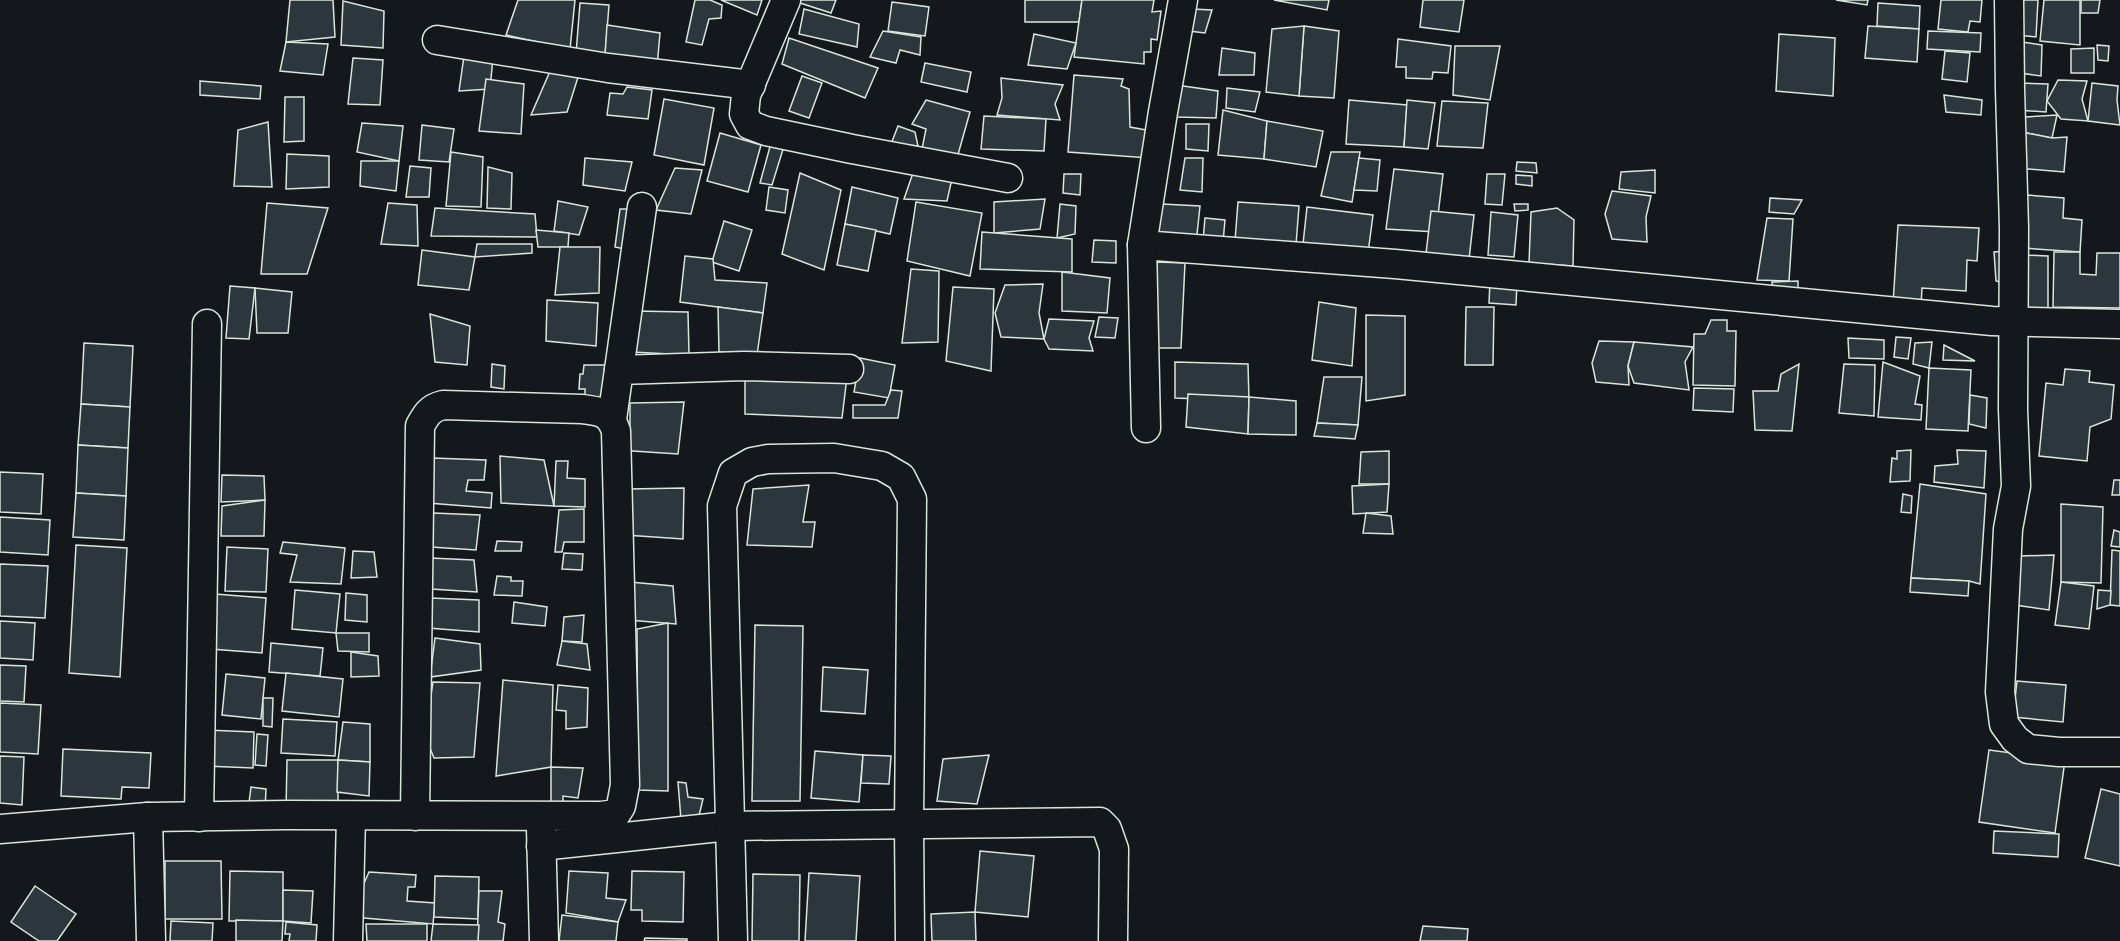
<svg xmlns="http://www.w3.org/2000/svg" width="2120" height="941" viewBox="0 0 2120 941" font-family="Poppins,sans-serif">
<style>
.building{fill:#2c363c;stroke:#d8e6dc;stroke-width:1.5}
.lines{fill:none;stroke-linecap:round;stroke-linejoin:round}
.street-casing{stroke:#d8e6dc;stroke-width:31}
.street{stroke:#14181c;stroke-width:28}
</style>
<rect width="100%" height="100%" fill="#14181c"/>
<g class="building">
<polygon points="290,0 333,0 335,37 286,42"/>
<polygon points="518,0 575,0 570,49 506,35"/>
<polygon points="695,0 710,0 722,5 721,18 709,19 702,45 686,42"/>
<polygon points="721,0 762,0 757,15"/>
<polygon points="798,0 836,0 831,13 797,2"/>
<polygon points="1025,0 1082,0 1079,22 1025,22"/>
<polygon points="1082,0 1154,0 1152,12 1161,11 1157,40 1151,39 1151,52 1144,52 1144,64 1074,57"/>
<polygon points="1274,0 1329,0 1327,10"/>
<polygon points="1423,0 1464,0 1459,32 1420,27"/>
<polygon points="1836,0 1868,0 1867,5"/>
<polygon points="1941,0 1982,0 1980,22 1970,21 1968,32 1938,29"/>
<polygon points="2020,0 2038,0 2036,37 2017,35"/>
<polygon points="2044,0 2080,0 2080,45 2040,41"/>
<polygon points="2081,0 2100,0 2098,13 2081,13"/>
<polygon points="343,1 384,11 383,48 341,45"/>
<polygon points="892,2 929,7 925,36 888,31"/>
<polygon points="580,3 609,5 605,56 576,54"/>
<polygon points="1878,3 1920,6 1919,29 1877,26"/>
<polygon points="804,9 859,24 857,47 799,34"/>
<polygon points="1192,9 1212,10 1205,33 1189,31"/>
<polygon points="607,25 660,33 657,67 605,56"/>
<polygon points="1304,26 1339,31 1334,98 1299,96"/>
<polygon points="1304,26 1299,96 1266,92 1272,29"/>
<polygon points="1868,26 1919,29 1917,62 1865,58"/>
<polygon points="883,31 921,37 920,55 900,50 896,63 870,57"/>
<polygon points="1928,31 1981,33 1980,52 1927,49"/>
<polygon points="1034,34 1076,43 1067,69 1028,65"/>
<polygon points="1779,34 1835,38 1833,96 1776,91"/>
<polygon points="789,38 878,68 865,98 782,64"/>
<polygon points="1398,39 1451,46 1448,73 1433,72 1432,79 1406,78 1406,67 1396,67"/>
<polygon points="286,42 328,44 323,75 280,71"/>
<polygon points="2022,42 2042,45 2041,76 2020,73"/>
<polygon points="2097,45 2109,46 2108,61 2098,60"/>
<polygon points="1455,46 1500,46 1490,100 1453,95"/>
<polygon points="1222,48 1255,53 1254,75 1219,75"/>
<polygon points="2094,48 2094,73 2071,73 2071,49"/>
<polygon points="1945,51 1970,53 1967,82 1942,79"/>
<polygon points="464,56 493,57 490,89 459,91"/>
<polygon points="353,58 383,60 380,105 348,104"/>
<polygon points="925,63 971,72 967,92 921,82"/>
<polygon points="551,69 580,71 567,112 531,115"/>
<polygon points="1074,75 1123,79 1121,86 1129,89 1130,127 1152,131 1149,158 1068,152"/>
<polygon points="802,76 822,83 809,118 789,111"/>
<polygon points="1001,78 1063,85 1055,104 1060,120 997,115 1002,98"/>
<polygon points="486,79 524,84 521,134 479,131"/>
<polygon points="2058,80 2087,81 2082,99 2088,121 2061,119 2047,101"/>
<polygon points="200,81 261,86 260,99 200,95"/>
<polygon points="2018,83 2048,84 2046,112 2017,110"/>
<polygon points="2092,83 2118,86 2117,100 2120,125 2088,121"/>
<polygon points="1176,85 1218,91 1216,118 1176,117"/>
<polygon points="627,87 652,90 648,119 607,115 610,93 623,94"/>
<polygon points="1227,88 1260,92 1255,112 1226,108"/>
<polygon points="1944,95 1982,100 1981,115 1946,112"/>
<polygon points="285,97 304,97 304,141 284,142"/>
<polygon points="664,99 714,108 704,165 654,155"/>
<polygon points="926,100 970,112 957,158 922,149 926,129 912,124"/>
<polygon points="1349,100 1407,105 1404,147 1346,144"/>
<polygon points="1407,100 1435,103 1428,149 1404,147"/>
<polygon points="1442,101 1488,103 1483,148 1437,146"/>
<polygon points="1223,110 1267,121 1264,159 1218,155"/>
<polygon points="2057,115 2052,138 2022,132 2025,117"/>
<polygon points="984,116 1046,119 1044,151 981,149"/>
<polygon points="1267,121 1323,131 1316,167 1264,159"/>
<polygon points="268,122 272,187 234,186 238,130"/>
<polygon points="362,123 403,126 399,161 357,152"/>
<polygon points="1186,124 1209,124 1208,151 1186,149"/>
<polygon points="422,125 454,129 449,162 419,160"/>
<polygon points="898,126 915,132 918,146 891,144"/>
<polygon points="2022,132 2052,138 2067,137 2064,172 2018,168"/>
<polygon points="720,133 761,145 748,192 707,181"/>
<polygon points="771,143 784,146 772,185 760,183"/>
<polygon points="451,152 483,157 481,207 446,206"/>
<polygon points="1331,152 1360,152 1352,202 1321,196"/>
<polygon points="287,154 329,156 329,187 286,189"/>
<polygon points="585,158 632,162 625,191 583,185"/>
<polygon points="1185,158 1203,158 1202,192 1180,190"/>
<polygon points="1359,158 1380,160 1377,191 1354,190"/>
<polygon points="361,161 399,161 396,191 360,186"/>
<polygon points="1517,162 1536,163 1537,173 1516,171"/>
<polygon points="410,166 431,168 429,197 406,197"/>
<polygon points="488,167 512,173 511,209 487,208"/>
<polygon points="915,167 953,174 947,201 904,199"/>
<polygon points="675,168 702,170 691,214 656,210"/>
<polygon points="1394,169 1443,174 1436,232 1386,229"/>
<polygon points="1655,170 1655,193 1619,189 1621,172"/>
<polygon points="800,173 841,190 824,270 782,254"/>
<polygon points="1064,174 1081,174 1080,195 1063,193"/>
<polygon points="1487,174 1505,174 1502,205 1485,204"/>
<polygon points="1516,175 1532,176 1532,186 1516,184"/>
<polygon points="769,187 788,190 785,213 766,210"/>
<polygon points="852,187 898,198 890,234 845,224"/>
<polygon points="1612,191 1651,196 1646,217 1647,242 1612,239 1605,214"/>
<polygon points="2027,195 2064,198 2063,218 2082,220 2080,252 2023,248"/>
<polygon points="1770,198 1802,200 1794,214 1769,212"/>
<polygon points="1045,199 1040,229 994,233 994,202"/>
<polygon points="558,201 588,207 579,235 554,231"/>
<polygon points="916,202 982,213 970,276 907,261"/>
<polygon points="1238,202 1299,206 1296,245 1235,241"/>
<polygon points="267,203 328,208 307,274 261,274"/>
<polygon points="388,203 417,205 418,246 381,244"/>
<polygon points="1060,204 1076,206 1075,234 1057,238"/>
<polygon points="1162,204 1200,206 1196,244 1155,240"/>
<polygon points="1514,204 1528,204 1528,210 1515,211"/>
<polygon points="1307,207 1373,215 1368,253 1303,244"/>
<polygon points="435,208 535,214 537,237 431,236"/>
<polygon points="1557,208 1574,220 1573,266 1529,263 1531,212"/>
<polygon points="620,209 633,209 629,250 615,247"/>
<polygon points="1431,211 1474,215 1468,268 1425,262"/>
<polygon points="1491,212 1518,215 1514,257 1488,255"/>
<polygon points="1205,218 1225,220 1223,242 1203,241"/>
<polygon points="1767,218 1793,219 1789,281 1757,280"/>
<polygon points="724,221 752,230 739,271 712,262"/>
<polygon points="845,224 876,230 868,271 837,265"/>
<polygon points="1898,225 1979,228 1977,261 1967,260 1966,291 1922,288 1921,306 1893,304"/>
<polygon points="536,230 569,233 568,247 538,247"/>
<polygon points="982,232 1072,239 1072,272 980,269"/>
<polygon points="1094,240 1116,241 1116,263 1092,262"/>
<polygon points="477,244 532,244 532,253 475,257"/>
<polygon points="560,247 600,247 599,293 555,295"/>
<polygon points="422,250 475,257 469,290 418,285"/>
<polygon points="2005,251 2004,283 1996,281 1994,252"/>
<polygon points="2054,252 2080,252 2080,274 2096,275 2097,253 2120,253 2120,308 2053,307"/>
<polygon points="2024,255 2048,256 2048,311 2023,311"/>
<polygon points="685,256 713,259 715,280 767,283 763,313 680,302"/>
<polygon points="1156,262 1185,263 1181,348 1151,348"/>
<polygon points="911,269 939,271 938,342 902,343"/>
<polygon points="1062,272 1110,278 1107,313 1062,311"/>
<polygon points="1490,281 1517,282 1516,305 1489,303"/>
<polygon points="1798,281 1798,292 1773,293 1772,282"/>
<polygon points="1043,284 1039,313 1044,339 1001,337 995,313 1005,285"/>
<polygon points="230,286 255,288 249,339 226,338"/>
<polygon points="953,287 994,289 991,371 946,361"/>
<polygon points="255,288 292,292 288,333 257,333"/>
<polygon points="547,300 598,303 596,346 546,341"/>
<polygon points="1319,302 1356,308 1352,366 1312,360"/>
<polygon points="718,307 763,313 757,355 719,352"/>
<polygon points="1466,307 1494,307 1493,365 1465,365"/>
<polygon points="634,311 688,312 689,355 632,352"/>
<polygon points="430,314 470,326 467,365 435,362"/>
<polygon points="1366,315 1405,316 1405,395 1366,401"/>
<polygon points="1099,317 1118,318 1115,338 1095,337"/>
<polygon points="1049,319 1094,321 1089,338 1093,351 1049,349 1044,339"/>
<polygon points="1711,320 1727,320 1727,331 1736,331 1735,386 1693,385 1694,334 1705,334"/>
<polygon points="1896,337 1911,338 1908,359 1894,357"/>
<polygon points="1848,338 1884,340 1884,359 1849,358"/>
<polygon points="1599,341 1634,342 1628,366 1629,385 1596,382 1592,363"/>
<polygon points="1634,342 1693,347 1685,362 1689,390 1634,383 1628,366"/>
<polygon points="1932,342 1929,368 1913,364 1915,343"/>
<polygon points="84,343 133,346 130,407 81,404"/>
<polygon points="1944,345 1975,361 1943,360"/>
<polygon points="860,358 895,365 889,398 854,392"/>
<polygon points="1175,362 1248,364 1249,401 1175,398"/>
<polygon points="1883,362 1920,376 1915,404 1922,405 1921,420 1878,417"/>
<polygon points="492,364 505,366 504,389 491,387"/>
<polygon points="1799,364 1792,431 1755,430 1753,391 1778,391 1781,374"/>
<polygon points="1844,364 1875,365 1874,416 1839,413"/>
<polygon points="584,365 605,365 615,381 611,398 585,396 585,389 579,389 580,374 583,374"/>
<polygon points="1929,368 1971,370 1968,431 1926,429"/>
<polygon points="2065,369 2090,371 2089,382 2114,385 2111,419 2090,427 2087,461 2039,456 2046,383 2063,385"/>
<polygon points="745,370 847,377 842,418 745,414"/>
<polygon points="1324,377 1362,377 1358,425 1317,423"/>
<polygon points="1694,388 1734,389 1733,412 1693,410"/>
<polygon points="891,390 902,391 898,418 853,418 853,405 885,405"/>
<polygon points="1188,394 1249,397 1248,434 1186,427"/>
<polygon points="1970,395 1987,398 1986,428 1969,424"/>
<polygon points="1249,397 1296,401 1296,435 1248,434"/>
<polygon points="684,402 678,454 618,450 630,429 630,403"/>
<polygon points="81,404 130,407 128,448 78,445"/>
<polygon points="1317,423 1358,425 1355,439 1314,436"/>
<polygon points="78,445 128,448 126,496 76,493"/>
<polygon points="1911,450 1910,481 1890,482 1892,458 1897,459 1897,451"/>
<polygon points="1957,450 1986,451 1984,488 1934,482 1935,466 1958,464"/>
<polygon points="1389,451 1389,484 1359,484 1361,452"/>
<polygon points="500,456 544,460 554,506 501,503"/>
<polygon points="432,458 486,460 484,480 468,480 466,491 492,493 491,508 428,503"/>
<polygon points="556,461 568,461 567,478 585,479 585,507 554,506"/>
<polygon points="0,472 43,474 41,514 0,512"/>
<polygon points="222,475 264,476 265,500 221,502"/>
<polygon points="2114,480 2120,480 2120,495 2112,495"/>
<polygon points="1389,484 1387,512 1353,514 1352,486"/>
<polygon points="1920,484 1986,494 1980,584 1969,581 1911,578"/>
<polygon points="809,485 803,522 815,522 812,547 747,545 753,489"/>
<polygon points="684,488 683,539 625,535 628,489"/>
<polygon points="76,493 126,496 124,540 73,537"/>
<polygon points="1903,494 1912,496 1911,513 1901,512"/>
<polygon points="265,500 264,536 221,536 222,506"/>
<polygon points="2061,504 2103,507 2101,583 2061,582"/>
<polygon points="584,509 584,542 564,542 562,552 555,552 559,510"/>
<polygon points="433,513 480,515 476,550 431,547"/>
<polygon points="1366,513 1391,516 1393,534 1363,533"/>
<polygon points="0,517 50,520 48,555 0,552"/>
<polygon points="2114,530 2120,532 2120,547 2111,546"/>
<polygon points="497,541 522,542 521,551 495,551"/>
<polygon points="283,542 345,548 341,584 290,582 297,555 280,553"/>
<polygon points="76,545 127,548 120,677 69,673"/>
<polygon points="227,547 268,549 266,592 225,591"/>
<polygon points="2112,550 2120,551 2120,606 2110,605"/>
<polygon points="353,551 374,552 377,577 351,578"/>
<polygon points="564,553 583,554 582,570 562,569"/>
<polygon points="2054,555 2049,610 2015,605 2019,556"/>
<polygon points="430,558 474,560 477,592 431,589"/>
<polygon points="0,564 48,566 45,618 0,616"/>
<polygon points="497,576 511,577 511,581 523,581 522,596 494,595"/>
<polygon points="1911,578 1969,581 1968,596 1910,592"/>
<polygon points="630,582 673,586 676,624 628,620"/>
<polygon points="2061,582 2094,586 2089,629 2055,625"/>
<polygon points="295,590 340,594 336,633 292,629"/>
<polygon points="2098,590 2111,591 2110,605 2097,609"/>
<polygon points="346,593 367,595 367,622 345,620"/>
<polygon points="215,594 266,598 262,653 211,649"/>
<polygon points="430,598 479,600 479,632 428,628"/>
<polygon points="514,602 547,607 545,626 512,623"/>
<polygon points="584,615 582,642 562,641 564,617"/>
<polygon points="0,621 35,623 33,660 0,658"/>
<polygon points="668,623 668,791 638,790 637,629"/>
<polygon points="755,625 803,626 800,801 752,801"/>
<polygon points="336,633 369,633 369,652 338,651"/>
<polygon points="435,638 480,644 481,670 430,677"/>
<polygon points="562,641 587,644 590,670 557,665"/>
<polygon points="271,643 323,648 320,676 269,672"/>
<polygon points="351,652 378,656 379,676 351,677"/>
<polygon points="0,665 26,666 24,702 0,701"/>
<polygon points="823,667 868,670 865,714 821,711"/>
<polygon points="286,673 343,679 339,717 282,711"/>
<polygon points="226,674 265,678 261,719 222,715"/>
<polygon points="503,680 553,685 551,767 496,776"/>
<polygon points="2017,681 2066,685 2063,722 2013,717"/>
<polygon points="433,682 480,683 474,757 434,758 425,736"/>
<polygon points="558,685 588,688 587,727 566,729 566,711 556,710"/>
<polygon points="263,698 273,698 272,727 263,726"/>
<polygon points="0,703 41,705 38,754 0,752"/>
<polygon points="283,719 337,722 335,756 281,753"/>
<polygon points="343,722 370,724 370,762 338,760"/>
<polygon points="206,730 254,732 253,768 205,766"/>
<polygon points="257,734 268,735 266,766 255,765"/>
<polygon points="63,749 151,753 149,788 122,787 121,799 61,796"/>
<polygon points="1989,750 2065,760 2055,833 1979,822"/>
<polygon points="815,751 863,755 859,802 811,798"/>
<polygon points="863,755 891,756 889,784 861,783"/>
<polygon points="989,755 977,804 937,801 943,759"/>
<polygon points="0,756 24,757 22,805 0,803"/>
<polygon points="287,760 338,760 338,811 286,810"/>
<polygon points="338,760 370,762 369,796 337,792"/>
<polygon points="551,767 583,768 578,798 563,796 563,812 551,811"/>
<polygon points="678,782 686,783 688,797 703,799 698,820 681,820"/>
<polygon points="251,787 266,789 265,811 248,811"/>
<polygon points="2101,789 2120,794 2120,866 2085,858"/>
<polygon points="1994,831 2059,834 2058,857 1993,853"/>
<polygon points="980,851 1034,856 1028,917 975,912"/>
<polygon points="165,861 221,861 222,919 165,919"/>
<polygon points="230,871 283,872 283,921 229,921"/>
<polygon points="569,871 608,873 606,898 626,900 618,922 566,913"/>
<polygon points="632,871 684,872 683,922 642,921 642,910 631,910"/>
<polygon points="369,872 416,875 415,887 408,887 407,901 435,903 433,924 364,918 357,899"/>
<polygon points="809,873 860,876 856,941 805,941"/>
<polygon points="753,874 800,875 799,941 752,941"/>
<polygon points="435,876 479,877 478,919 434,917"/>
<polygon points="35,886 76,914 57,941 39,941 11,922"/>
<polygon points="283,890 313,891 311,923 283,921"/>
<polygon points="479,891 502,891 498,922 505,924 503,941 477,941"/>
<polygon points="975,912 976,941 932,941 931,914"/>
<polygon points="562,915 618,922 616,941 559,941"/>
<polygon points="236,920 283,921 282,941 236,941"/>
<polygon points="171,921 213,923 212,941 170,941"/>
<polygon points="286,922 317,925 316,941 289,941 290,934 285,934"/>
<polygon points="366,924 427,924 427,941 367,941"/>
<polygon points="433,924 479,925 478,941 431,941"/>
<polygon points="1423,926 1468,929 1467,941 1420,941"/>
<polygon points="645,938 687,939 687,941 644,941"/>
</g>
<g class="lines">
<g class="street-casing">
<g id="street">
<polyline points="786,0 746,95 744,114 750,125 766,131 852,149 1008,178"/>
<polyline points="1183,0 1163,112 1142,245 1395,264 1992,321 2120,324"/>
<polyline points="2009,0 2010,89 2014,228 2013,409 2016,486 2008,529 2000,692 2004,724 2015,739 2028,749 2059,752 2120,752"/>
<polyline points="437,40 608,68 751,85"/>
<polyline points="1142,245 1146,428"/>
<polyline points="619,370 642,207"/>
<polyline points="612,419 619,370 744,366 849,369"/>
<polyline points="148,817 151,941"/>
<polyline points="199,817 207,324"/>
<path d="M0,829L148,817L286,815L601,816L616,814L621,806L625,785L616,431C610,412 600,411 582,409L443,405C430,408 426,415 420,426L415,816"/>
<polyline points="541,829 544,941"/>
<polyline points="541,846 729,826 1100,822 1107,829 1114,849 1113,941"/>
<polyline points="348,941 351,816"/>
<polyline points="733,941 722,506 733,473 752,462 768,459 834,458 882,466 901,477 912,499 909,825 910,941"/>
</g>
</g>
<use href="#street" class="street"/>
</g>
</svg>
